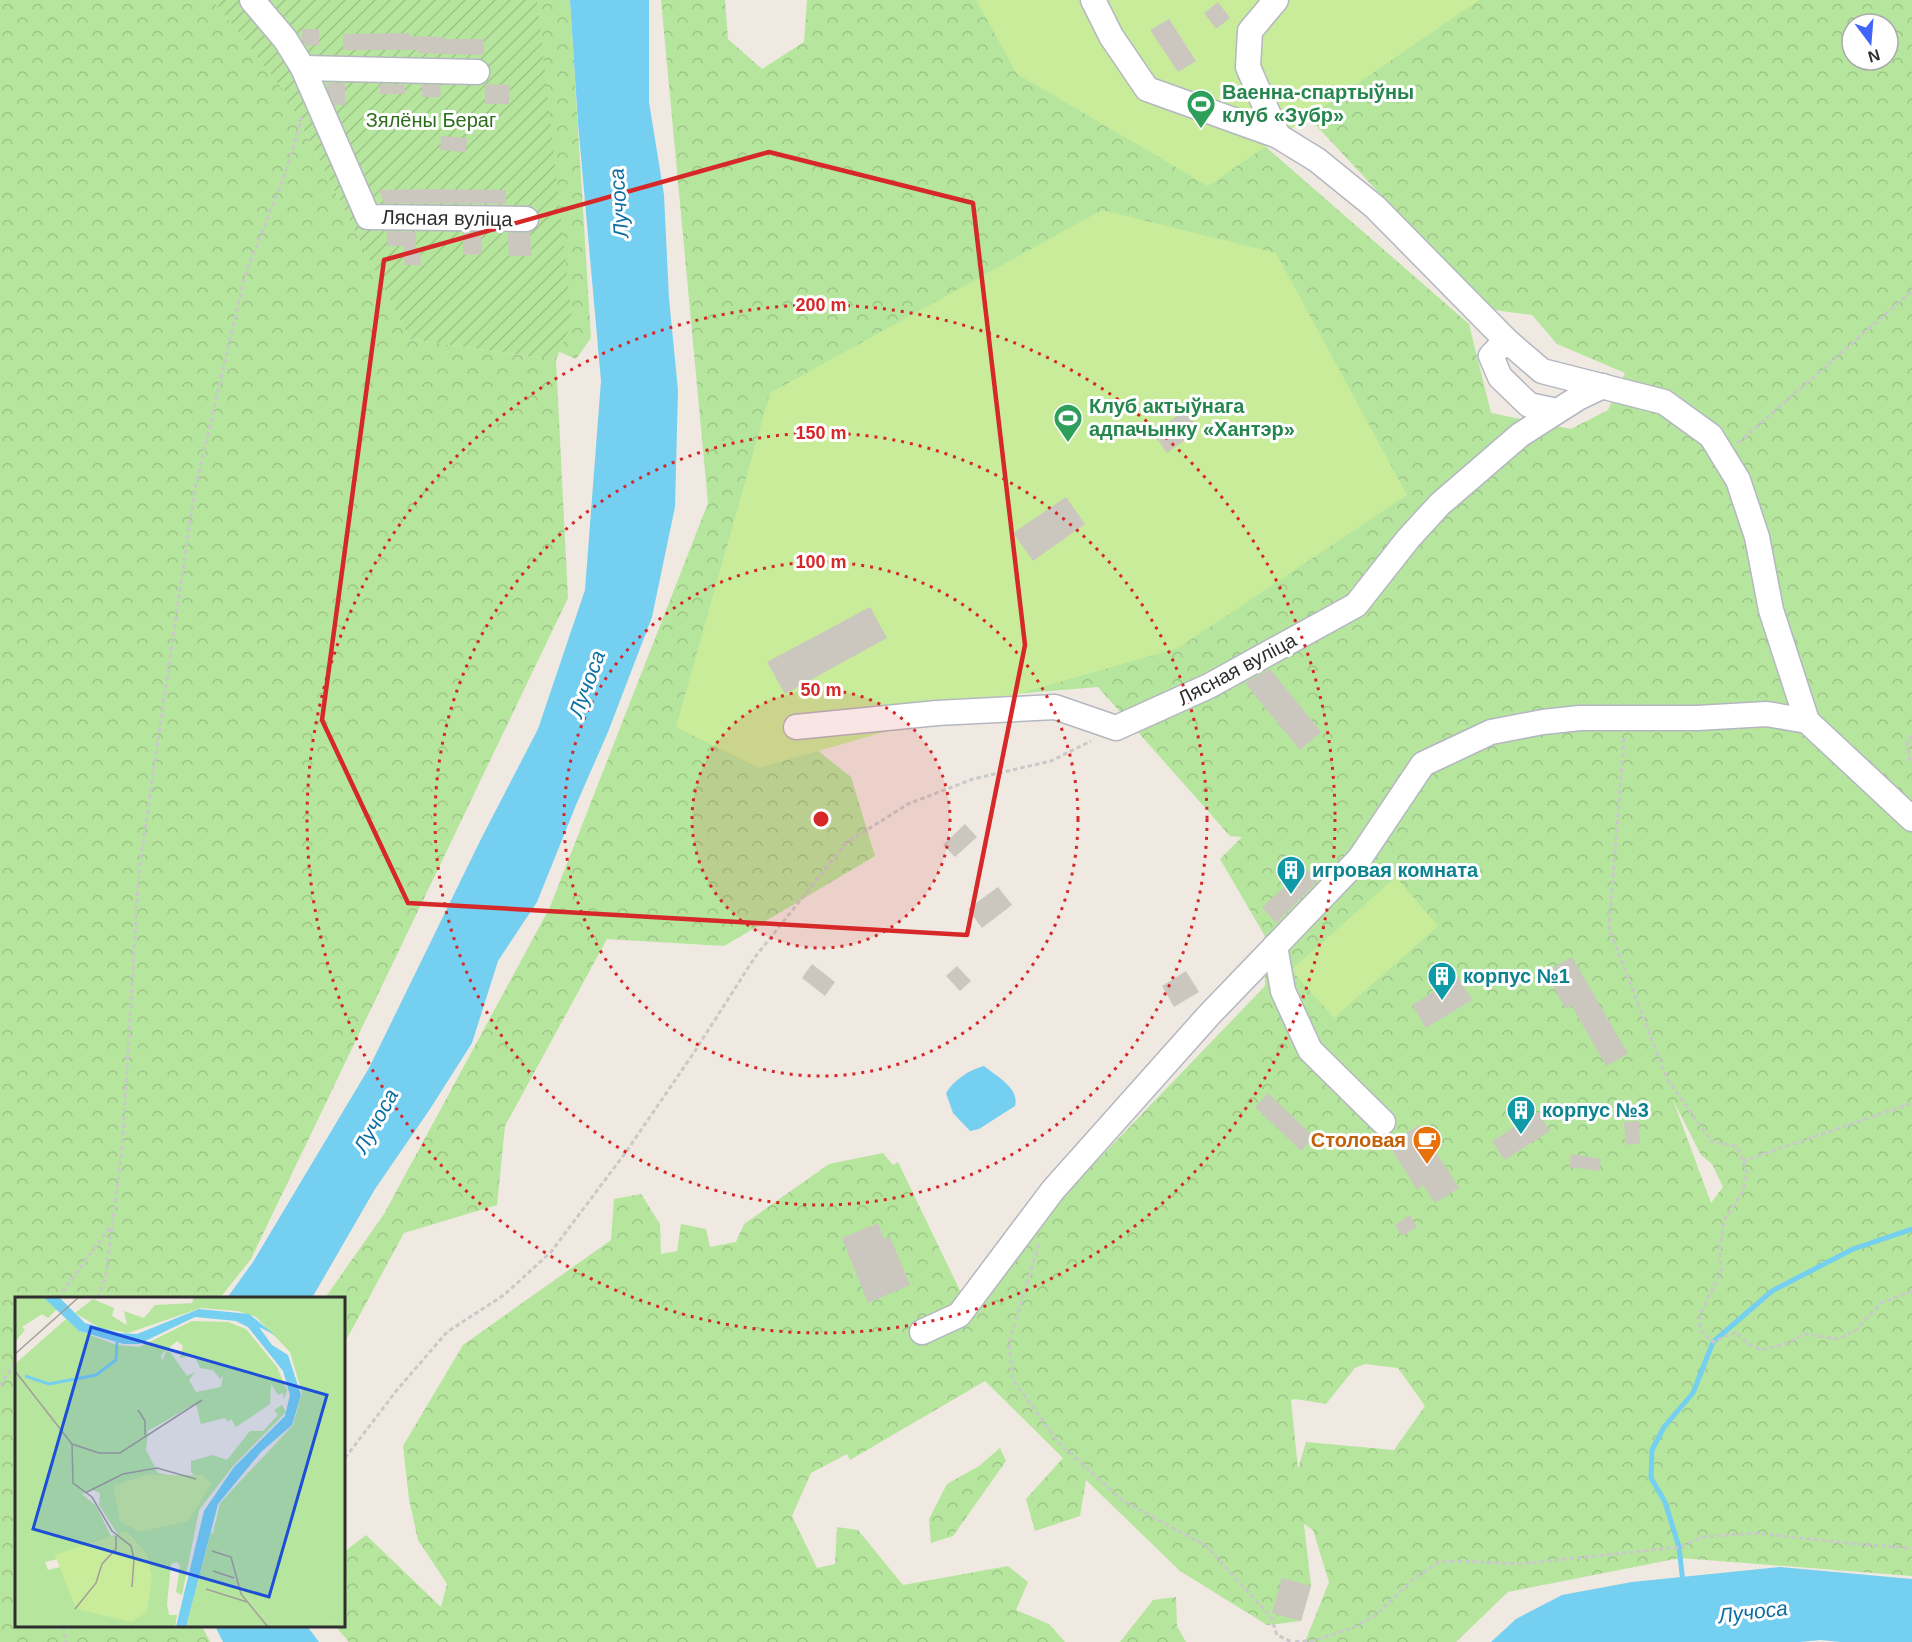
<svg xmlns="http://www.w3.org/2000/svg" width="1912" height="1642" viewBox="0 0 1912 1642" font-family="Helvetica,sans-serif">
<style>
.forest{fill:url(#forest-crowns);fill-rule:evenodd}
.garden{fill:url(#garden-furrows)}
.pitch{fill:#c9ec9a}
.water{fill:#75cff0}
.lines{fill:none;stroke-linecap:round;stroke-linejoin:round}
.stream{stroke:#75cff0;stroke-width:5}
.building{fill:#cbc7bf}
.minor-casing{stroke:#b4b7c1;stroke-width:27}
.path{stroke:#c9c9c9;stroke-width:3;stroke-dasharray:4.5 3;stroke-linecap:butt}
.minor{stroke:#fff;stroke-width:24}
.marked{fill:none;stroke:#d62828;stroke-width:4.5;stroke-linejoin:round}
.ring{fill:none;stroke:#d62828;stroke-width:3;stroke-dasharray:3 6}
.labels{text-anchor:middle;stroke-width:6;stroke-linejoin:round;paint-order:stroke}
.leisure-label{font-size:20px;font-weight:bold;fill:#27864d;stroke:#fff;text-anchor:start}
.park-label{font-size:20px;fill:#2c6e1b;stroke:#fff}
.street-label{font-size:20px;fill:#2e2e2e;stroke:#fff}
.culture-label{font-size:20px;font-weight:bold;fill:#0d838f;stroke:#fff;text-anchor:start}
.food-label{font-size:20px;font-weight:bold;fill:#c56008;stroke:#fff;text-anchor:end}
.water-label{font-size:21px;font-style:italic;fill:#0d6fa3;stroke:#fff}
.inset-river{fill:none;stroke:#75cff0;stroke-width:3}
.inset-road{fill:none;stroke:#a29e99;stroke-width:1.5}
.view{fill:#1d4ed8;fill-opacity:0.15;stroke:#1d4ed8;stroke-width:3}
.inset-edge{fill:none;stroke:#2e2e2e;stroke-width:3}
.centre{fill:#d62828;stroke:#fff;stroke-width:3}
.ring-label{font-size:18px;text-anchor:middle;font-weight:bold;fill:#d62828;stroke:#fff;stroke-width:6;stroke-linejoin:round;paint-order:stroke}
</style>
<defs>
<pattern id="forest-crowns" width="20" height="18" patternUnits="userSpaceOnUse" patternTransform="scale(1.5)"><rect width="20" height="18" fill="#b6e59e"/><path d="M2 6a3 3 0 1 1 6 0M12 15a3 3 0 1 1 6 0" fill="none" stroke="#9dc588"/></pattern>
<pattern id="garden-furrows" width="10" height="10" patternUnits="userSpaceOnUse" patternTransform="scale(1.5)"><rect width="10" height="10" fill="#b6e59e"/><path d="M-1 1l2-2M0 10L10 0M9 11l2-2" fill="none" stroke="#9dc588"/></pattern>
</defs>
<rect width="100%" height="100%" fill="#efe9e1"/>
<g class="forest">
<polygon points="0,0 213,0 284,91 410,339 556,360 568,598 251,1259 220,1298 16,1298 16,1626 202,1626 210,1642 0,1642"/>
<polygon points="525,0 570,0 591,338 576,359 546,346"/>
<path d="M661,0H725L728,39L762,69L804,42L807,0H991L1251,134L1469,324L1491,413L1571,429L1608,410L1625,373L1557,344L1532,315L1487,309L1299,107L1344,0H1912V1576L1680,1558L1508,1592L1456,1642H1305L1329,1582L1313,1530L1304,1524L1311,1586L1301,1621L1267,1625L1180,1571L1086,1480L1080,1516L1035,1531L1026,1499L1063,1458L985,1381L850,1460L847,1454L811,1473L792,1516L817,1568L835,1564L837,1527L858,1530L903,1585L1008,1566L1028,1582L1016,1610L1049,1624L1065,1642H349L335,1626H344V1552L366,1535L441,1607L447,1584L418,1540L409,1499L403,1446L463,1345L611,1240L614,1199L641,1194L660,1224L661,1254L677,1251L681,1224L706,1229L710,1247L736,1242L744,1224L829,1164L883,1153L893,1165L898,1162L964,1299L1265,986L1266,938L1220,859L1242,837L1230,836L1098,687L988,696L778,719L851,777L875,856L724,946L607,939L505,1126L497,1205L404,1233L344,1344V1298H325L384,1214L550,907L708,503ZM1852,24H1888V60H1852ZM1673,1100L1701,1155L1712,1164L1723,1187L1711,1203ZM1365,1364L1398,1368L1425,1406L1394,1450L1306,1442L1298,1469L1291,1400L1295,1399L1326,1404L1355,1368Z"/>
<polygon points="1000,1448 1006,1461 953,1536 931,1543 929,1519 947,1484 979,1466"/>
<polygon points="1176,1597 1177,1626 1186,1642 1120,1642 1153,1600"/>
</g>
<polygon class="garden" points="213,0 537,0 572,321 556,360 410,339 284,91"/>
<g class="pitch">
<polygon points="976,0 1479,0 1208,186 1017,74"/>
<polygon points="1102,210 1276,253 1407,495 1178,648 759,768 676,727 770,393"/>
<polygon points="1396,877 1438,926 1334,1018 1291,970"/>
</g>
<g class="water">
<polygon points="570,0 649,0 649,102 664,195 669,299 678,390 675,507 652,617 608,732 576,805 537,902 498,961 472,1043 430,1109 375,1189 312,1298 227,1298 253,1262 369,1068 482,837 538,729 585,590 601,381 578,123"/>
<path d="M984,1066C996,1076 1020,1088 1015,1106L979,1129L970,1131L953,1113L946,1093C954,1080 969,1070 984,1066Z"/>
<polygon points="1780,1567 1912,1579 1912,1642 1841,1642 1821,1640 1799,1642 1491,1642 1516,1619 1562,1595 1632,1582"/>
<polygon points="215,1626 307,1626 319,1642 223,1642"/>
</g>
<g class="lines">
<polyline class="stream" points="1683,1583 1679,1547 1665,1502 1651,1478 1652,1450 1664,1427 1693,1393 1713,1342 1772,1291 1853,1249 1912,1229"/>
</g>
<g class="building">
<polygon points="1218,2 1230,18 1216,29 1204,13"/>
<polygon points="1169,19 1196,61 1178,72 1150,30"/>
<polygon points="302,29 319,29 319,45 306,46 302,39"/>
<polygon points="409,33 409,36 443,37 443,39 484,39 484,55 418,53 418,50 343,50 343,34"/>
<polygon points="327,83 345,83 345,105 334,105 327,88"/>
<polygon points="380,84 405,85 405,94 380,94"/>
<polygon points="485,84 510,85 509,104 485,104"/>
<polygon points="422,85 440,85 441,97 422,97"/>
<polygon points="441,136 467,138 466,152 440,150"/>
<polygon points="431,189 506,190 506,204 384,203 379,190"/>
<polygon points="387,231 416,232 416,251 420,251 421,265 404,265 403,246 387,246"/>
<polygon points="463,232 481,233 482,254 463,255"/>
<polygon points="530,232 531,256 509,256 508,233"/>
<polygon points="1185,410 1199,430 1167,453 1153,433"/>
<polygon points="1066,497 1085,524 1033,561 1013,533"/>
<polygon points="870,607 887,638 785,694 767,662"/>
<polygon points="1270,669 1321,732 1300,750 1245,683"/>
<polygon points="965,824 977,837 955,857 943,845"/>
<polygon points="1306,868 1317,882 1276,923 1262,907"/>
<polygon points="998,887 1012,905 982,928 968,909"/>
<polygon points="1572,957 1628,1054 1606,1066 1572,1006 1566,1009 1545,972"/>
<polygon points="812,964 835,982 825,996 802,978"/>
<polygon points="957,966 971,981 960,991 946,976"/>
<polygon points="1186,971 1199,992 1174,1007 1162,986"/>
<polygon points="1458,977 1472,1000 1426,1028 1412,1005"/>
<polygon points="1268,1093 1314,1137 1301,1151 1255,1107"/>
<polygon points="1538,1112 1550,1131 1504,1160 1492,1141"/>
<polygon points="1639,1121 1640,1143 1626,1145 1624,1122"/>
<polygon points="1419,1125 1459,1188 1435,1203 1423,1185 1417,1190 1388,1144"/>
<polygon points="1571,1154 1601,1159 1599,1171 1569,1167"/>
<polygon points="1410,1215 1417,1227 1402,1236 1395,1225"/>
<polygon points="878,1223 884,1239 890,1237 910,1285 868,1303 842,1238"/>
<polygon points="1282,1578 1311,1586 1301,1621 1272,1613"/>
</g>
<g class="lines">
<g class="minor-casing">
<g id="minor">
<polyline points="252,0 285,39 303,68 368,217 526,219"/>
<polyline points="1093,0 1111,36 1147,89 1278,136 1317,160 1375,207 1506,340 1542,371 1664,402 1711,436 1738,480 1757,537 1771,610 1807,721 1912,819"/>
<polyline points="1276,0 1250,31 1248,67 1278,136"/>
<polyline points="303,68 477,72"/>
<polyline points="1506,340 1491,356 1500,377 1529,405 1557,411"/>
<polyline points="796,727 937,713 1055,707 1116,728 1209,686 1356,605 1408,539 1440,504 1520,435 1578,398 1603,386"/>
<polyline points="1275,946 1283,991 1310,1050 1383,1122"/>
<polyline points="922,1332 959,1315 1053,1190 1209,1015 1360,858 1423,764 1491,732 1543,722 1580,718 1697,718 1767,714 1807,721"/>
</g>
</g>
<g class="path">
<polyline points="1738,443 1912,291"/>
<polyline points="1912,736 1907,742 1910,761 1912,763"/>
<polyline points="1624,738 1609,928 1667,1079 1712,1142 1737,1146 1747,1173 1742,1193 1724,1220 1720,1247 1721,1272 1700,1314 1700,1330 1713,1342 1736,1332 1748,1344 1761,1350 1785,1344 1805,1334 1839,1339 1856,1330 1881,1303 1912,1291"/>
<polyline points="1743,1161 1912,1103"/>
<polyline points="1039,1244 1009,1343 1013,1380 1058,1442 1122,1500 1206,1546 1271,1617 1277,1635 1292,1642"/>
<polyline points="58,1298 111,1226"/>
<polyline points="98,1298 106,1274 122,1149 139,870 194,494 245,275 285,174 302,117"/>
<polyline points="0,1386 16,1360"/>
<polyline points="345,1458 397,1390 447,1332 504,1295 551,1252 626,1152 693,1054 755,957 846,843 908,804 973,779 1051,761 1091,741"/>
<polyline points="63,1626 66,1642"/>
<polyline points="1295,1642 1317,1640 1352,1628 1375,1616 1412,1580 1439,1562 1461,1561 1521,1564 1679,1547 1703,1537 1755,1533 1857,1544 1912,1548"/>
</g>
<use href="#minor" class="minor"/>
</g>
<path class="marked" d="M769,152L973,203L1025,645L967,935L408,903L322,720L384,260Z"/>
<circle cx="821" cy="819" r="129" fill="#d62828" fill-opacity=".12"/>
<g class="ring">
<circle cx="821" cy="819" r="129"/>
<circle cx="821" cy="819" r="257"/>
<circle cx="821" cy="819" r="386"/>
<circle cx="821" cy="819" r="514"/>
</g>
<defs>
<g id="stadium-pin" transform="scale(1.5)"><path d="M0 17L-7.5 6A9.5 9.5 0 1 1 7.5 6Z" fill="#2e9e5b" stroke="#fff"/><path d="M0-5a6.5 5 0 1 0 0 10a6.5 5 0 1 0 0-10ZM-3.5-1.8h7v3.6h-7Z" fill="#fff"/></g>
<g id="building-pin" transform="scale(1.5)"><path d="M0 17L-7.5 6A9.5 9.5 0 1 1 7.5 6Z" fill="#0f9aa8" stroke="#fff"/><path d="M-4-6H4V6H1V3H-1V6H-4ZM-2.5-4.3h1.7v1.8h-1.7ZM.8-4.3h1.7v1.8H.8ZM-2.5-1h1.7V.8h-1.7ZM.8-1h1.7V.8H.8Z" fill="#fff"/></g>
<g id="cafe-pin" transform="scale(1.5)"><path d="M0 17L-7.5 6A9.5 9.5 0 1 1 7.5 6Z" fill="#e8710a" stroke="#fff"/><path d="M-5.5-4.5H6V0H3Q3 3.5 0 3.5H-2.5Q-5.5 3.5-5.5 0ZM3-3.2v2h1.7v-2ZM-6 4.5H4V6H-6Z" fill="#fff"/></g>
</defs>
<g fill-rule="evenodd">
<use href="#stadium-pin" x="1201" y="104"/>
<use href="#stadium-pin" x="1068" y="418"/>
<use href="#building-pin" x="1291" y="870"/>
<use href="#building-pin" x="1442" y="976"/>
<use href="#building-pin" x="1521" y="1110"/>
<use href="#cafe-pin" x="1427" y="1140"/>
</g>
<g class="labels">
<g class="leisure-label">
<text x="1222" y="99">Ваенна-спартыўны<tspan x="1222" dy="23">клуб «Зубр»</tspan></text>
<text x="1089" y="413">Клуб актыўнага<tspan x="1089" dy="23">адпачынку «Хантэр»</tspan></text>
</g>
<g class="park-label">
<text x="431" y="127">Зялёны Бераг</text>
</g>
<g class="street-label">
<text transform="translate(447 218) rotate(1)" y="7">Лясная вуліца</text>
<text transform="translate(1237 669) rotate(-28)" y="7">Лясная вуліца</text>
</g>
<g class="culture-label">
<text x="1312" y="877">игровая комната</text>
<text x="1463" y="983">корпус №1</text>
<text x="1542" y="1117">корпус №3</text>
</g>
<g class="food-label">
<text x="1406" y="1147">Столовая</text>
</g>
<g class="water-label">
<text transform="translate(619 203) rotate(-94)" y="7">Лучоса</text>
<text transform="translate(587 684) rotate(-70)" y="7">Лучоса</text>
<text transform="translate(376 1121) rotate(-61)" y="7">Лучоса</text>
<text transform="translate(1753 1612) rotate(-7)" y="7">Лучоса</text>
</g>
</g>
<g transform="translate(15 1297)">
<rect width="330" height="330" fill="#efe9e1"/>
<path d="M0,0H28L42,12L33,21L27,17L7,30L10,33L0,45ZM179,0H330V321L313,327L257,329L230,299L215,244L198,236L205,206L278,128L287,96L275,55L241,20L223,14L186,11L113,36L85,31L60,16L78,2L99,11L97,19L112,28L109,14L129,21L140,8L177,6ZM51,22L64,34L102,48L124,50L177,24L213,25L231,32L262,70L272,93L269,103L268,96L263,98L256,87L255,107L221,130L216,122L213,125L210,121L186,127L181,106L133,134L131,153L143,176L183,184L176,174V164L198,158L212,163L235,134H248L263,118L259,113L267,108L271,115L218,169L184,213L167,298L161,295L165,269L162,265L156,267L152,307L154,318H162L160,330H0V67ZM162,44L168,49L165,61L179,58L185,71L198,73L205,82L208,78L206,90L181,95L174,83L180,75L172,79L155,55L151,54L147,65L146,58ZM75,192L85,196L84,208L104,239L65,265L33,273L30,265L65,257L97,241L81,209L67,197ZM196,235L199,238L182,330H171Z" fill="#b6e59e" fill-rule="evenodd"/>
<path d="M198,236L215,244L230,299L257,329L306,324L313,327L330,321V330H181Z" fill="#b6e59e"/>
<path d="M131,178H187L196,187L173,224L125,235L105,224L98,189ZM111,234L131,255L137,280L132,315L117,325L61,312L40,258Z" fill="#c9ec9a"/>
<path d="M28,0H44L70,26L104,36L122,37L184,12L234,17L260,38L244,30L257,48L273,58L286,98L277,128L246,155L203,207L171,330H161L189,214L219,170L270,119L275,98L268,74L233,30L221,24L180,20L124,47H109L64,34Z" fill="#75cff0"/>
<path class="inset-river" d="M10,79L34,87L81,78L101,63L102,45"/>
<path class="inset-road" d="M0,57L64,0M0,74L57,147L58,186L77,200L97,234L116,249L119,262L117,290M123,113L130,124V138M57,147L84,156H105L187,103M70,196L108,177L142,171L181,182M197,254L216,260L226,297L253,330M198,274L219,281M191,292L232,305M60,312L81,286L87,267L101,252V239M262,330H312"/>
<path class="view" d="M76,30L312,98L254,300L18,232Z"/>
<rect width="330" height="330" class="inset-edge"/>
</g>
<circle cx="821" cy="819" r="9" class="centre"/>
<g class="ring-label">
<text x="821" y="311">200 m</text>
<text x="821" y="439">150 m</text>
<text x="821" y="568">100 m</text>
<text x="821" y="696">50 m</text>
</g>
<g transform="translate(1870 42) rotate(164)"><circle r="28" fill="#ffffff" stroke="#ababab" stroke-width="1.5"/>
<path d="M0-4.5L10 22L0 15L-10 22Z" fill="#4264fb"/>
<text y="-9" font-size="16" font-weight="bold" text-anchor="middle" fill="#2e2e2e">N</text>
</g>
</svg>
